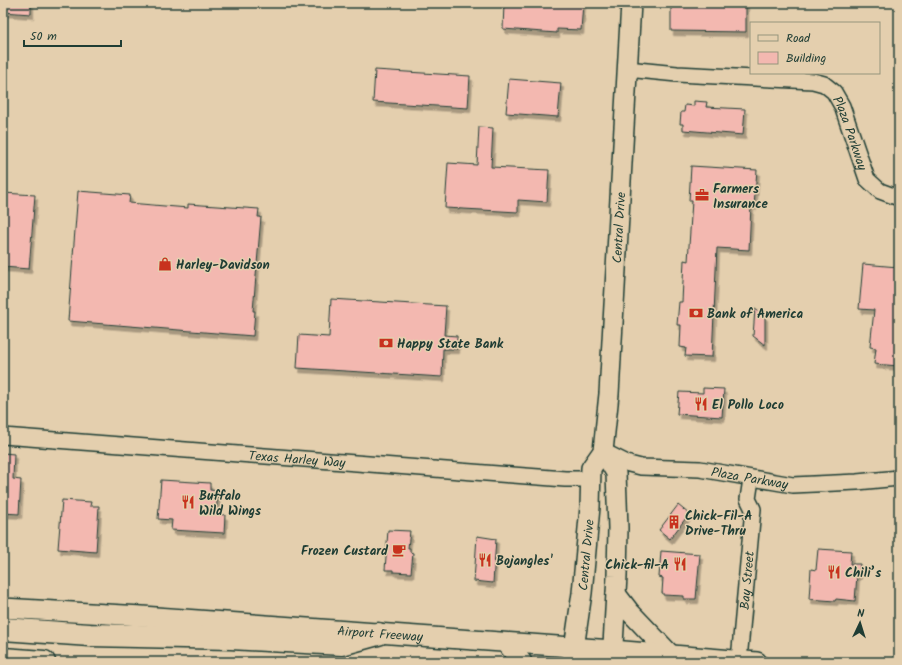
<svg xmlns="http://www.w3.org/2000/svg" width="902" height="665" viewBox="0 0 902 665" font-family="Kalam,sans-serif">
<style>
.building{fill:#f3b8b0;stroke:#1f3d34;filter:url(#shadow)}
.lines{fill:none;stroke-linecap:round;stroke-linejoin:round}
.minor-casing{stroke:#1f3d34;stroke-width:18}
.major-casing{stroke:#1f3d34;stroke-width:22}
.highway-casing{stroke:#1f3d34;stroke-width:25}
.minor{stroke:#e4cfae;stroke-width:15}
.major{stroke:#e4cfae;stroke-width:19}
.highway{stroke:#e4cfae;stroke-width:22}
.labels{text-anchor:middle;stroke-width:3;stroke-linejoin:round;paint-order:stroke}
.street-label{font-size:13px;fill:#1f3d34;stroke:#e4cfae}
.poi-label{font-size:13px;font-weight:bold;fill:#1f3d34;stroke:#e4cfae;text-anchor:start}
</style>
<defs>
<filter id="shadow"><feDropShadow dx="2.5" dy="4.5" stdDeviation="0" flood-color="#0004"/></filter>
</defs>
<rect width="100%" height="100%" fill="#e4cfae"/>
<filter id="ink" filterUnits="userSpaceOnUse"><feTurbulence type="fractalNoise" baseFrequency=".025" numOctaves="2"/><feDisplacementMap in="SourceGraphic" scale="8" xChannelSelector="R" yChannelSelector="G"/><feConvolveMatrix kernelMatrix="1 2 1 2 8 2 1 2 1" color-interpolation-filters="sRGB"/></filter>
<g filter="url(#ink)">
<g class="building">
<polygon points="3,3 31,3 31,14 3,12"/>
<polygon points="530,3 583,3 581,30 557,29 557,33 503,29 504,4 527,6"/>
<polygon points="671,3 746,3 746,32 671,31"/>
<polygon points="375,70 470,76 468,108 373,102"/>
<polygon points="509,79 561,83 558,117 506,113"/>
<polygon points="694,101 707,102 706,107 745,109 743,135 683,130 683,124 680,124 681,112 684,112 685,105 694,106"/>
<polygon points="479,127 493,128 491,167 549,170 547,202 518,200 518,212 445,208 448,163 477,165"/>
<polygon points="691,166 757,170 754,206 751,205 749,250 717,248 712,357 685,356 686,348 680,347 681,325 677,325 679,302 682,302 684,260 688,261 692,201 689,201"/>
<polygon points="78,191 130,195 129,203 188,208 188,204 259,209 258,217 261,217 253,311 255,311 253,336 68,321"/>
<polygon points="3,193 35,195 29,269 3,267"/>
<polygon points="863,264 898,267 896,287 899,287 899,366 874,364 876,348 870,347 874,310 859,309"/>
<polygon points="331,299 446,306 444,335 457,336 457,349 443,349 442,377 297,368 299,335 329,337"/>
<polygon points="755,309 765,316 765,345 753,336"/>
<polygon points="703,388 724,389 722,417 677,414 679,392 703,393"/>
<polygon points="3,453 14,454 13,479 21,480 19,514 3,513"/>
<polygon points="161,480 210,483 210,490 218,491 216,514 225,515 224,533 171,530 172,520 158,519"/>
<polygon points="62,500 91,502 90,506 99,506 96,552 58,549"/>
<polygon points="678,505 689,514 670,539 659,530"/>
<polygon points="388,530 410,531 408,548 410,548 410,552 413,553 411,573 393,572 393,570 385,570"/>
<polygon points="477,536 496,539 493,583 474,581"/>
<polygon points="818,549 851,551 850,564 860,564 859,575 857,575 855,601 836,599 835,601 809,599 811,569 816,570"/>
<polygon points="661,551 700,554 696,599 684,599 684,596 663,595 663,593 662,593 663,578 659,577"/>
</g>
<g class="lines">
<g class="minor-casing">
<g id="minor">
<path id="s1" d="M627,69L677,74L813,81L824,84L834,92L842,106L867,179L880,191L899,198"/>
<path id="s2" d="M3,436L565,479H591"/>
<path id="s3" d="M603,451L629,464L641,467L700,469L793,485L857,482L899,478"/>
<path id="s4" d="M739,660L753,509L748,499L751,479"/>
</g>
</g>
<g class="major-casing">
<g id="major">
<polyline points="603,451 616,473 618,528 617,576 612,662"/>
<polyline points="616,594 629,611 671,655"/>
<path id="s5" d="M3,608L142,616L612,650L757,662"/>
<polyline points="506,643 522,662"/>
<path id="s6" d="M572,662L582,593L590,507L591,468L603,451L609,394L631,3"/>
</g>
</g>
<g class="highway-casing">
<g id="highway">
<polyline points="3,629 90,635 231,638 342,644 378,634"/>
<polyline points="3,659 44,662"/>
</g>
</g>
<use href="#minor" class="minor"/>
<use href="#major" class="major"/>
<use href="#highway" class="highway"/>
</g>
</g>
<defs>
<g id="office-bare" transform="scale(1.08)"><path d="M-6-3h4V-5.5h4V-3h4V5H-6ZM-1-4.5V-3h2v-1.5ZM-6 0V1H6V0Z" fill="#c8321e" stroke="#e4cfae" stroke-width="2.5" paint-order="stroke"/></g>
<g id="shop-bare" transform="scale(1.08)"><path d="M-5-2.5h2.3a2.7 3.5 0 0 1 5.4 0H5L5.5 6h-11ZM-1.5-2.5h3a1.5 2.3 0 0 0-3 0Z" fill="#c8321e" stroke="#e4cfae" stroke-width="2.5" paint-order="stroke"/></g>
<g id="bank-bare" transform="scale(1.08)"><path d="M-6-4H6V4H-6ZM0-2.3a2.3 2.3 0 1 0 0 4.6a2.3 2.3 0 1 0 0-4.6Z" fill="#c8321e" stroke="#e4cfae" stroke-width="2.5" paint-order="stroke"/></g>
<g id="restaurant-bare" transform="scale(1.08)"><path d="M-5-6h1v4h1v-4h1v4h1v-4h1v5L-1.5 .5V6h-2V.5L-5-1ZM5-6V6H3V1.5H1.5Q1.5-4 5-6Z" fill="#c8321e" stroke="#e4cfae" stroke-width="2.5" paint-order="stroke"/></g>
<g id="building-bare" transform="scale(1.08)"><path d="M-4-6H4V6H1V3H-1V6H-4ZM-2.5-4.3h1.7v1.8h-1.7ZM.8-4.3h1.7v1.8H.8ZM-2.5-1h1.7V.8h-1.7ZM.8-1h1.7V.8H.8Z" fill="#c8321e" stroke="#e4cfae" stroke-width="2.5" paint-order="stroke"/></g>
<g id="cafe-bare" transform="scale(1.08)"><path d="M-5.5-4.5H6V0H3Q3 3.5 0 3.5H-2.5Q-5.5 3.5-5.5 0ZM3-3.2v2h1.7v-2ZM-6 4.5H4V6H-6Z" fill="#c8321e" stroke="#e4cfae" stroke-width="2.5" paint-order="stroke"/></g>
</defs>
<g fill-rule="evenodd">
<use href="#office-bare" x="702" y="195"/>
<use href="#shop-bare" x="165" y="264"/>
<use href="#bank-bare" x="696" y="313"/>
<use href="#bank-bare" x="386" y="343"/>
<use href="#restaurant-bare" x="701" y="404"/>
<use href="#restaurant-bare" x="188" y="502"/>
<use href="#building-bare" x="674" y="522"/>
<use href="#cafe-bare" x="399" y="550"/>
<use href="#restaurant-bare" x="485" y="560"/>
<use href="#restaurant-bare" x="680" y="564"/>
<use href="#restaurant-bare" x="834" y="572"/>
</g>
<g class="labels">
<g class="street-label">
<text dy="5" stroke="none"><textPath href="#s1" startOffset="255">Plaza Parkway</textPath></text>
<text dy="5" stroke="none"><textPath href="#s6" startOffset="440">Central Drive</textPath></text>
<text dy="5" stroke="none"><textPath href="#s2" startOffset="295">Texas Harley Way</textPath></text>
<text dy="5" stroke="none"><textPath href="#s3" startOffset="151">Plaza Parkway</textPath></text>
<text dy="5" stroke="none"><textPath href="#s6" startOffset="108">Central Drive</textPath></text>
<text dy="5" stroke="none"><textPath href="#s4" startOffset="80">Bay Street</textPath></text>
<text dy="5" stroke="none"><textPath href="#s5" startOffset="378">Airport Freeway</textPath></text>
</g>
<g class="poi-label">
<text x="713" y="193">Farmers<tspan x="713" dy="15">Insurance</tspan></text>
<text x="176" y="269">Harley-Davidson</text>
<text x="707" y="318">Bank of America</text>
<text x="397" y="348">Happy State Bank</text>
<text x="712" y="409">El Pollo Loco</text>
<text x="199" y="500">Buffalo<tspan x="199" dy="15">Wild Wings</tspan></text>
<text x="685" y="520">Chick-Fil-A<tspan x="685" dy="15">Drive-Thru</tspan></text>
<text x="388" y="555" text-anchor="end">Frozen Custard</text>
<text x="496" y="565">Bojangles'</text>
<text x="669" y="569" text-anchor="end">Chick-fil-A</text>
<text x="845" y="577">Chili’s</text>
</g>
</g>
<rect width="902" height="665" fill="none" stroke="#e4cfae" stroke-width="16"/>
<rect x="8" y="8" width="886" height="649" fill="none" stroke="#1f3d34" stroke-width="1.5" filter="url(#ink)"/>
<rect x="750" y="22" width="130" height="52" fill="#e4cfae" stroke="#95957d"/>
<rect x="758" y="35" width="20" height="6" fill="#e4cfae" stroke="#95957d"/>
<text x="786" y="42" font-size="12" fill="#1f3d34">Road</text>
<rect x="758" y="52" width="20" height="12" fill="#f3b8b0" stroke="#95957d"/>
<text x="786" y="62" font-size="12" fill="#1f3d34">Building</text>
<g transform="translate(860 623) rotate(4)" stroke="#e4cfae" stroke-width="3" paint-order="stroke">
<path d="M0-3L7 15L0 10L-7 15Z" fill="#1f3d34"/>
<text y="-6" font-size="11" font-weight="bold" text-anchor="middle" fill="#1f3d34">N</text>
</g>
<path d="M24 40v6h97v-6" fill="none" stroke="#1f3d34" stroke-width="2"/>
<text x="30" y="40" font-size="12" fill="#1f3d34" stroke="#e4cfae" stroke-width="3" paint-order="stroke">50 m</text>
</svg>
